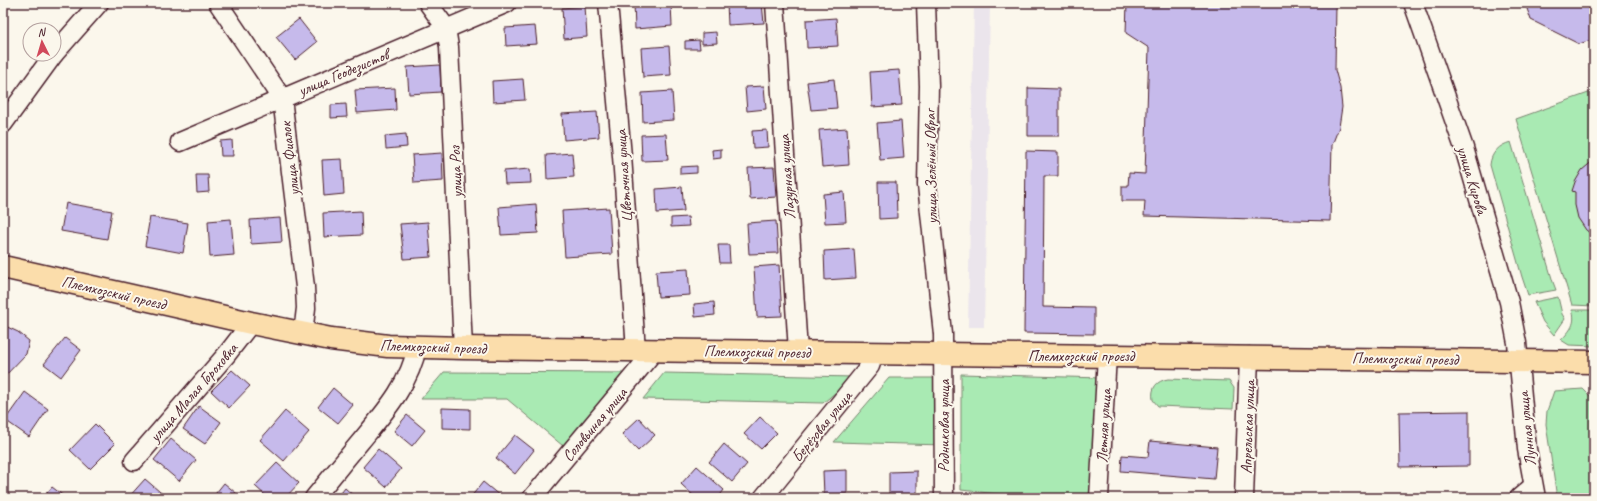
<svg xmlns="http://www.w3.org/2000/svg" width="1597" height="501" viewBox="0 0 1597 501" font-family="Caveat,sans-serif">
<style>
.built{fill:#ebe5ec}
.green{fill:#a9eab3;stroke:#7a846f}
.building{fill:#c6baeb;stroke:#4a1f2b}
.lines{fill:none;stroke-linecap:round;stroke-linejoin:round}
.minor-casing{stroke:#4a1f2b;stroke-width:21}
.major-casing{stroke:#4a1f2b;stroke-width:25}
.minor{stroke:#fbf7ec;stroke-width:18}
.major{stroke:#fbddab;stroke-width:22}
.labels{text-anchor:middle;stroke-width:4;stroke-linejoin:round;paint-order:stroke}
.street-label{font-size:16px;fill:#4a1f2b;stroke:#fbf7ec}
</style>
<rect width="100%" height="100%" fill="#fbf7ec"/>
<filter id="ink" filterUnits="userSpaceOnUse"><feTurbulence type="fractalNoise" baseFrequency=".025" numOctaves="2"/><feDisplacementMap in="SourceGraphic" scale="8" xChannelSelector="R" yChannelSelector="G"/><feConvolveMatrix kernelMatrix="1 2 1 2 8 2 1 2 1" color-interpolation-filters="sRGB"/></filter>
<g filter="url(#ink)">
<polygon class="built" points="974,3 990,3 984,327 968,327"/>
<g class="green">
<polygon points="1594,91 1594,306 1572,305 1516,119"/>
<path d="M1511,142L1553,282L1556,290L1528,295L1522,277L1490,165C1491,153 1499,145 1511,142Z"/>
<polygon points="1558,297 1562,314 1565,319 1554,335 1543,322 1534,302"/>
<path d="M1572,310H1594V346L1569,345L1561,340C1570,331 1577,323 1572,310Z"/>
<polygon points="444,372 635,373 569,451 507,399 421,399"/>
<polygon points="664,373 854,377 823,403 643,399"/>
<polygon points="961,374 1102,378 1096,498 1035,498 961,490"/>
<polygon points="889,378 944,378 944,445 834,442"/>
<path d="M1168,379L1229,381L1234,388L1233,409L1158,406L1153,400C1151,388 1156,381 1168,379Z"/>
<polygon points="1583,389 1594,400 1592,498 1557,498 1546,424 1547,411 1554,391"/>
</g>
<g class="building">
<polygon points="634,3 671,3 672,26 635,29"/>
<polygon points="727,3 762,3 764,23 728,25"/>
<polygon points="1127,3 1336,3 1335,70 1340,88 1342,107 1339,127 1332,145 1330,221 1144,216 1145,201 1122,201 1122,186 1128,186 1129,173 1145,174 1149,48 1126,33"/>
<polygon points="1525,3 1582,3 1585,5 1594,3 1594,39 1579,44 1531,20"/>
<polygon points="585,6 587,37 564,39 562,8"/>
<polygon points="836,18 838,46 807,48 806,20"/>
<polygon points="299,19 317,42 295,60 276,37"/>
<polygon points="535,26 537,44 506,46 505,28"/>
<polygon points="716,32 717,43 702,44 702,33"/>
<polygon points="699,40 700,49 685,49 685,41"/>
<polygon points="669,46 671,75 643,77 641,48"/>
<polygon points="440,65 441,92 409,94 407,67"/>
<polygon points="899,70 902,105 872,107 870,72"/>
<polygon points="523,79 525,100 493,102 492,81"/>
<polygon points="834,79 837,108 811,110 807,82"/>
<polygon points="764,86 766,109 747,111 745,87"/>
<polygon points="395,88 396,110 357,113 355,90"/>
<polygon points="1028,88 1059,89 1059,136 1028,136"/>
<polygon points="672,91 674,120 643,122 642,93"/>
<polygon points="346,104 347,117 331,118 331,105"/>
<polygon points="597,112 599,137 564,140 562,114"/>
<polygon points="901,121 904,158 880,160 877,123"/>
<polygon points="847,128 849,165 822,167 819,130"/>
<polygon points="767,130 768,147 753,148 752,131"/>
<polygon points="406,134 407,147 386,149 385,136"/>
<polygon points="666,134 668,160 642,161 641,135"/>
<polygon points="232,140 233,156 221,156 220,141"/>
<polygon points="721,149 721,158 713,159 712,150"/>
<polygon points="1026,151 1058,152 1058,176 1044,176 1043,307 1094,308 1094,334 1024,333"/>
<polygon points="442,153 443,181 414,183 412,155"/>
<polygon points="572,153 574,177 547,179 546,155"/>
<polygon points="342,159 344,194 324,196 322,160"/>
<polygon points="1594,160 1594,236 1586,230 1578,218 1575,205 1575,192 1572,191 1575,182 1582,170"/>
<polygon points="697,166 697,173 680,174 680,167"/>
<polygon points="774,167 776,197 750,199 748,168"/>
<polygon points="530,169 531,183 505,184 504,171"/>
<polygon points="196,175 208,175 209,192 197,193"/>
<polygon points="878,182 896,182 897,218 879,219"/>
<polygon points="682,187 684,211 657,213 656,189"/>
<polygon points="844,192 846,222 825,223 823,194"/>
<polygon points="66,203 112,211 107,239 61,231"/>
<polygon points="536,204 538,233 501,235 499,207"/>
<polygon points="609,208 612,254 565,257 562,211"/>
<polygon points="361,211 362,235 324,237 323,213"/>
<polygon points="150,217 188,223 183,253 145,246"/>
<polygon points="688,217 689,226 671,227 671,218"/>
<polygon points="280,218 282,242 251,244 250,220"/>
<polygon points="231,219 234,255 210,257 208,221"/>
<polygon points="776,221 778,253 749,254 747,223"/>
<polygon points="428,222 431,257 404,259 400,224"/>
<polygon points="718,245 729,245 730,263 720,263"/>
<polygon points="854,249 856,278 825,280 824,251"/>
<polygon points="779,265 782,316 757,317 754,267"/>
<polygon points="688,269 690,295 658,297 656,271"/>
<polygon points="714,302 715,315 695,317 694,304"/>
<polygon points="3,325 18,332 29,341 26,354 4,377"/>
<polygon points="65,338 81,350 61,377 44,364"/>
<polygon points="232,370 250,386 229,408 211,391"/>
<polygon points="333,388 353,405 338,423 318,407"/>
<polygon points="25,392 48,409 29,437 5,420"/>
<polygon points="199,406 221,422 205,444 183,429"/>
<polygon points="442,408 470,409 470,429 442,428"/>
<polygon points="285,411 309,432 284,461 260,440"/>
<polygon points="1469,411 1469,466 1400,467 1399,412"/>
<polygon points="407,415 425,430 412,446 394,431"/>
<polygon points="760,417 777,433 761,449 744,434"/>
<polygon points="639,418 655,435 638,451 622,434"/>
<polygon points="95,424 115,444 90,469 70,450"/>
<polygon points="515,435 534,450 515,474 496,458"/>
<polygon points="171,439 196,460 179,481 154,460"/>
<polygon points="1150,441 1217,447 1214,479 1121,471 1122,455 1148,457"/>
<polygon points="724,444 747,464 732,482 709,462"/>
<polygon points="378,449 401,469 386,487 363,467"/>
<polygon points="277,463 299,483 285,498 268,498 255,486"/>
<polygon points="697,466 724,490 718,498 696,498 681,484"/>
<polygon points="847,470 847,494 824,495 823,471"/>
<polygon points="917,471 917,497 889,498 889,472"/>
<polygon points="145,479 167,498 128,498"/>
<polygon points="483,482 500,496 499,498 470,498"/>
<polygon points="224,483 242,498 212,498"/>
<polygon points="52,487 65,497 64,498 43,498"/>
<polygon points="345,488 356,498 340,498 338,497"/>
</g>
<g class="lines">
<g class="minor-casing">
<g id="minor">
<polyline points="218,3 282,98 305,287 306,308 303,334"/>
<polyline points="428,3 446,28 449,47 463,348"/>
<polyline points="608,3 622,156 636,350"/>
<polyline points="775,3 798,351"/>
<polyline points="926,3 929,86 927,185 943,334 944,498"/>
<polyline points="1413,3 1464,148 1509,302 1517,343 1527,449 1536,498"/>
<polyline points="54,54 99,3"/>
<polyline points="3,124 54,54"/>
<polyline points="180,142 507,3"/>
<polyline points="134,461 227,354 251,323"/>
<path d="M314,498C330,479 345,460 361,441C384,413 410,384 417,347"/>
<polyline points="532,498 655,350"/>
<polyline points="763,498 870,366 875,352"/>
<polyline points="1099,498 1107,355"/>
<polyline points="1244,498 1249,356"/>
<polyline points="1519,498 1533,486"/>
</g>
</g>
<g class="major-casing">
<path id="major" d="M3,267L251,323L331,339L388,346L463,348C840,351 1217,356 1594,362"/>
</g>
<use href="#minor" class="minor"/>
<use href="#major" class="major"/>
</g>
</g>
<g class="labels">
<g class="street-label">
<text transform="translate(343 72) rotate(-23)" y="6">улица Геодезистов</text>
<text transform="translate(289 159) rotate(-97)" y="6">улица Фиалок</text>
<text transform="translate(930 167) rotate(-91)" y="6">улица Зелёный Овраг</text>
<text transform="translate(455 172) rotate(-93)" y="6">улица Роз</text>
<text transform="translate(623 176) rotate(-94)" y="6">Цветочная улица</text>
<text transform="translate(786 177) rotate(-94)" y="6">Лазурная улица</text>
<text transform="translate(1473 180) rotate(73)" y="6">улица Кирова</text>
<text transform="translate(114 292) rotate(13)" y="6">Племхозский проезд</text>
<text transform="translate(433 346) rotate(2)" y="6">Племхозский проезд</text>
<text transform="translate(757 351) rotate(1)" y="6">Племхозский проезд</text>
<text x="1081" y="361">Племхозский проезд</text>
<text transform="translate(1405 358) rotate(1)" y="6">Племхозский проезд</text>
<text transform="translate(193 392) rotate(-49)" y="6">улица Малая Гороховка</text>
<text transform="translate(594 424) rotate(-50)" y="6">Соловьиная улица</text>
<text transform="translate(821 426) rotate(-51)" y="6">Берёзовая улица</text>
<text transform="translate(943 426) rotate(-90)" y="6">Родниковая улица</text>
<text transform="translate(1103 426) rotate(-87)" y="6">Летняя улица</text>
<text transform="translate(1247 427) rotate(-88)" y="6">Апрельская улица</text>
<text transform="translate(1526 429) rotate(-96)" y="6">Лунная улица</text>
</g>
</g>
<rect width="1597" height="501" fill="none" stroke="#fbf7ec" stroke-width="16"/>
<rect x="8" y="8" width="1581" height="485" fill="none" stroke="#4a1f2b" stroke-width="1.5" filter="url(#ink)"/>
<g transform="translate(42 42) rotate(355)"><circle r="19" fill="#fbf7ec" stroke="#b4a19f"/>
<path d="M0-3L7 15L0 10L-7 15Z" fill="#d1495b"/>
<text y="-6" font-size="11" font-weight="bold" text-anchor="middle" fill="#4a1f2b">N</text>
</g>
</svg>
